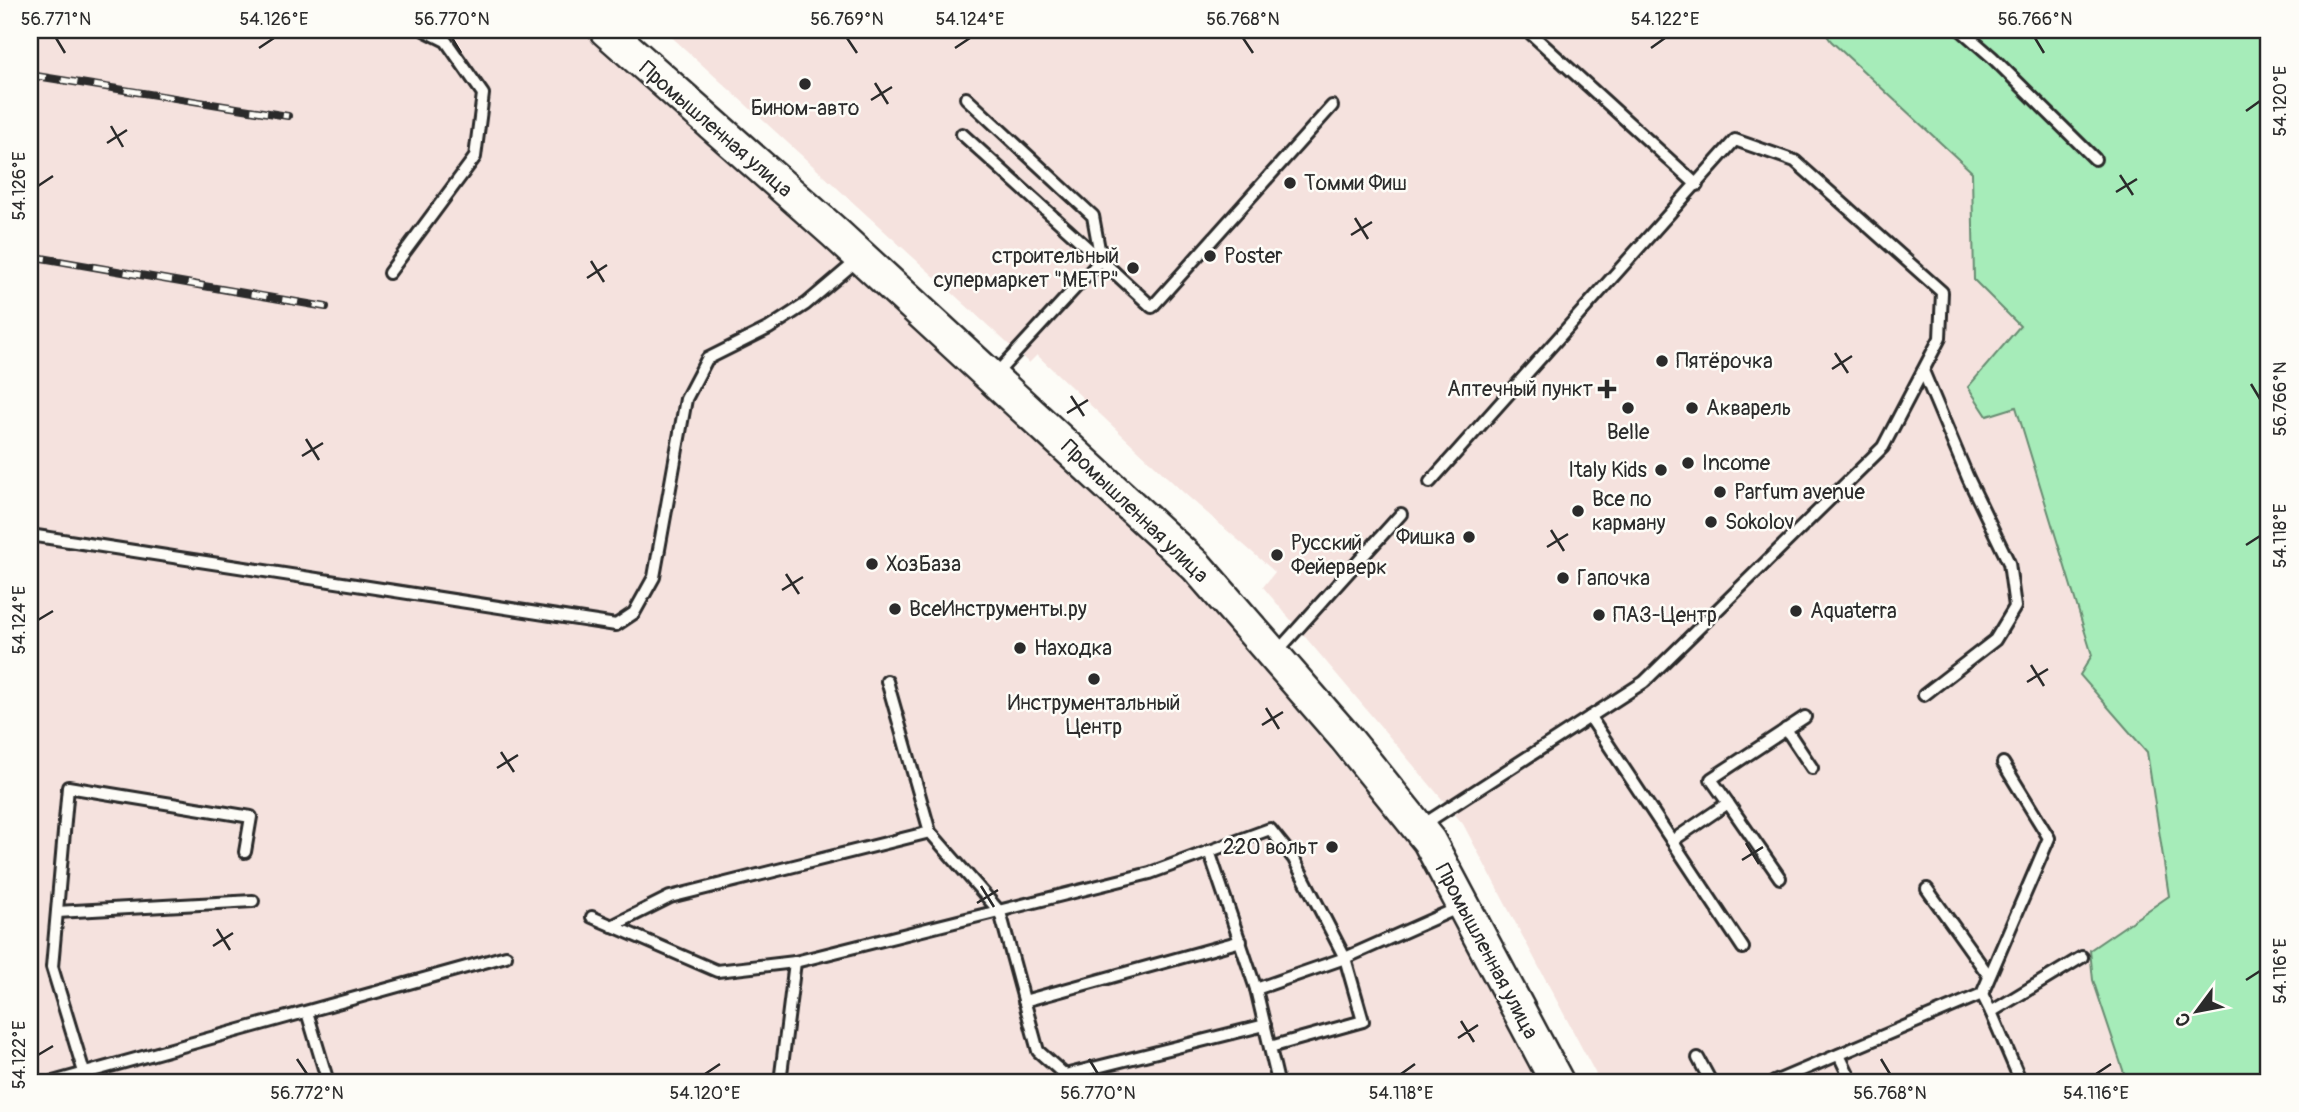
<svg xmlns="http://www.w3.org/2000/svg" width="2299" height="1112" viewBox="0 0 2299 1112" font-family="Pangolin,sans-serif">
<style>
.built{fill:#f5e2de}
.green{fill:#a6ecb9;stroke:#688c72;stroke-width:2}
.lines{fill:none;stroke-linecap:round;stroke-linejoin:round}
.service-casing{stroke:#2b2b2b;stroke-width:16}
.secondary-casing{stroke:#2b2b2b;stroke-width:37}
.service{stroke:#fdfcf7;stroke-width:10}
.secondary{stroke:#fdfcf7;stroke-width:32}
.rail-casing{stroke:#2b2b2b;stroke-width:8}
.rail{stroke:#fdfcf7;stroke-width:5;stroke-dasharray:16;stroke-linecap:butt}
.ticks{fill:none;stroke:#2b2b2b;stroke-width:2.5}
.poi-dot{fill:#2b2b2b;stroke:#fdfcf7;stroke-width:2.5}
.labels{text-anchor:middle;stroke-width:5;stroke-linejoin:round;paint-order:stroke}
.poi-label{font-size:21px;fill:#2b2b2b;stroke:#fdfcf7;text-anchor:start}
.street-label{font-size:21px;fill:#2b2b2b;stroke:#fdfcf7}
.neatline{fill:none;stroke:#2b2b2b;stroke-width:2.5}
.ticks-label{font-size:18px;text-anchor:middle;fill:#2b2b2b}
</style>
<rect width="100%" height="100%" fill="#fdfcf7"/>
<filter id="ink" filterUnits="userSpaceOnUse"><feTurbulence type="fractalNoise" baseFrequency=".0143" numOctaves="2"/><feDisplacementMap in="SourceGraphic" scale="14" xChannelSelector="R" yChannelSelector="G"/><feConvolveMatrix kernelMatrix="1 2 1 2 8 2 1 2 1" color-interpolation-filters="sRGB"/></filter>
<g filter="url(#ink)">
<g class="built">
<polygon points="30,30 584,30 817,237 1180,571 1411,845 1537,1082 30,1082"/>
<polygon points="664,30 1822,30 1831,41 1972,172 1974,280 2020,326 2016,406 2092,655 2080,675 2147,752 2170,896 2090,950 2093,980 2127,1082 1600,1082 1463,824 1263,587 1275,572 1184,493 1037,355 1029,363"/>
</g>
<polygon class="green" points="1823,30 2269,30 2269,1082 2127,1082 2093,980 2090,950 2169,896 2147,752 2080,675 2092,655 2016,407 1987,416 1968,387 2020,326 1974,280 1972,172 1831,41"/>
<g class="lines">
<g class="service-casing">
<g id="service">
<polyline points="1527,30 1697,185"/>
<polyline points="1961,30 1992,57 2095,159"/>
<polyline points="966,98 1093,216 1101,260 1152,307 1332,106"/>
<polyline points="962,134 1101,260 995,375"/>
<polyline points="389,273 475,157 483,94 446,41 424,30"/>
<polyline points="1923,371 1968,478 2009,563 2015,607 1995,640 1924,695"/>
<polyline points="30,535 616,625 634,613 654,577 686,399 707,359 769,328 806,304 859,259"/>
<polyline points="1275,654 1401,514"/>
<polyline points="887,681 930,832 1000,912 1038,1051 1065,1075 1067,1082"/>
<polyline points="1590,717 1743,948"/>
<polyline points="1786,729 1812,768"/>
<polyline points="1728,803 1711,779 1805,717"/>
<polyline points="1421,826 1644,682 1883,447 1940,338 1942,292 1795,161 1735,140 1430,482"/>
<polyline points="1672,841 1728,803 1780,878"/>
<polyline points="1209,851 1256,989"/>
<polyline points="1927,889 1989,976"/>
<polyline points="57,912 253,901"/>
<polyline points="592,917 717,971 795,962 1150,873 1270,829 1294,859 1345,958 1363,1021 1270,1047"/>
<polyline points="612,926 670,897 930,832"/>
<polyline points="1982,994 1991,1012 2082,957"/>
<polyline points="1024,1001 1241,941"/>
<polyline points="307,1012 328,1082"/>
<polyline points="1991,1012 2021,1082"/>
<polyline points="1839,1055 1852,1082"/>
<polyline points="1698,1058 1711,1082"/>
<polyline points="1065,1075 1265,1025"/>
<polyline points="53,1082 506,956"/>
<polyline points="87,1082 52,967 68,787 251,817 245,852"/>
<polyline points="780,1082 795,962"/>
<polyline points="1278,1082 1256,989 1345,958 1460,907"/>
<polyline points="1774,1082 1982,994 2049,838 2003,763"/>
</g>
</g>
<g class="secondary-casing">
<polyline id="secondary" points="606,30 834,232 1197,567 1345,737 1429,841 1557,1082"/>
</g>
<use href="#service" class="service"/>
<use href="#secondary" class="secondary"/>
<g class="rail-casing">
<g id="rail">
<polyline points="30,75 288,116"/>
<polyline points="30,256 326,307"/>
</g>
</g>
<use href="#rail" class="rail"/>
</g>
</g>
<path class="ticks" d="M56,38L65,53M452,38L461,53M847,38L857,53M1243,38L1253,53M2035,38L2044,53M259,48L274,38M955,48L970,38M1651,48L1665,38M875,83L888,104M871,100L892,87M2246,111L2260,101M111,126L123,147M107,143L127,130M2120,175L2133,195M38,186L53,176M2116,192L2137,179M1355,218L1368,239M1351,235L1372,222M591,261L604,282M587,278L607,265M1835,353L1848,373M1832,369L1852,356M2251,384L2260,399M1071,396L1084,416M1067,413L1088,400M306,439L319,460M302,456L323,443M1551,530L1564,551M2246,545L2260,536M1547,547L1568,534M786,574L799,594M782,590L803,577M38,620L53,611M2031,665L2044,686M2027,682L2048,669M1266,708L1279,729M1262,725L1283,712M501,752L514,772M497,768L518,755M1746,843L1759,864M1742,860L1763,847M981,886L994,907M977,903L998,890M217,929L230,950M213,946L233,933M2246,980L2260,971M1461,1021L1474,1042M1458,1038L1478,1025M38,1055L53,1046M297,1059L307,1074M1089,1059L1098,1074M1881,1059L1890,1074M705,1074L720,1064M1401,1074L1415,1064M2096,1074L2111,1064"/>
<g class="poi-dot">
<circle cx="805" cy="84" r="7"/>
<circle cx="1290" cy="183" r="7"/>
<circle cx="1210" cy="256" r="7"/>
<circle cx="1133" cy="268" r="7"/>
<circle cx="1662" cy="361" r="7"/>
<path d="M1603.5 378.5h7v7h7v7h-7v7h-7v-7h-7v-7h7z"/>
<circle cx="1628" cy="408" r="7"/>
<circle cx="1692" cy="408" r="7"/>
<circle cx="1688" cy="463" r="7"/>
<circle cx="1661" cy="470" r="7"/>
<circle cx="1720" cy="492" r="7"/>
<circle cx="1578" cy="511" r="7"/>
<circle cx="1711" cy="522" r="7"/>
<circle cx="1469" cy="537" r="7"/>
<circle cx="1277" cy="555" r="7"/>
<circle cx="872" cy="564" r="7"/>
<circle cx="1563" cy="578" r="7"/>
<circle cx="895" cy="609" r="7"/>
<circle cx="1796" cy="611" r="7"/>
<circle cx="1599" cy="615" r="7"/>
<circle cx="1020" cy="648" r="7"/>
<circle cx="1094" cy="679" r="7"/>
<circle cx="1332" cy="847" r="7"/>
</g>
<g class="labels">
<g class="poi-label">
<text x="805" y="115" text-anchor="middle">Бином-авто</text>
<text x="1304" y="190">Томми Фиш</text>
<text x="1119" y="263" text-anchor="end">строительный<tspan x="1119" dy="24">супермаркет "МЕТР"</tspan></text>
<text x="1224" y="263">Poster</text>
<text x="1676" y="368">Пятёрочка</text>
<text x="1593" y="396" text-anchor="end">Аптечный пункт</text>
<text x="1706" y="415">Акварель</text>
<text x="1628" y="439" text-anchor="middle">Belle</text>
<text x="1702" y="470">Income</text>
<text x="1647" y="477" text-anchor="end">Italy Kids</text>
<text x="1734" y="499">Parfum avenue</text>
<text x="1592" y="506">Все по<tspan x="1592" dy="24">карману</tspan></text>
<text x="1725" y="529">Sokolov</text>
<text x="1455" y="544" text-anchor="end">Фишка</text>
<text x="1291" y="550">Русский<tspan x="1291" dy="24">Фейерверк</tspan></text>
<text x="886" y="571">ХозБаза</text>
<text x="1577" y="585">Гапочка</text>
<text x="909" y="616">ВсеИнструменты.ру</text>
<text x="1810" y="618">Aquaterra</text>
<text x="1613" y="622">ПАЗ-Центр</text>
<text x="1034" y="655">Находка</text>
<text x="1094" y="710" text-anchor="middle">Инструментальный<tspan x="1094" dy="24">Центр</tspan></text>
<text x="1318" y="854" text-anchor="end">220 вольт</text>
</g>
<g class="street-label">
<text transform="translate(716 129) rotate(41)" y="7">Промышленная улица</text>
<text transform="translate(1135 511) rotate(44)" y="7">Промышленная улица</text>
<text transform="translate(1487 951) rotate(62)" y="7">Промышленная улица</text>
</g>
</g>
<rect width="2299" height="1112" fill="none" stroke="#fdfcf7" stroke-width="77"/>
<g transform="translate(2197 1011) rotate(238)" stroke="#fdfcf7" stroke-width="5" paint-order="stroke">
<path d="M0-5L12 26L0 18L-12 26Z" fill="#2b2b2b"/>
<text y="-10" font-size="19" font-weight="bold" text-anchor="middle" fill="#2b2b2b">С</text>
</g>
<rect x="38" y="38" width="2222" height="1036" class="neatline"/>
<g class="ticks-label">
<text x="56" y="25">56.771°N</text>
<text x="274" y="25">54.126°E</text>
<text x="452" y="25">56.770°N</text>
<text x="847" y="25">56.769°N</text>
<text x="970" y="25">54.124°E</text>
<text x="1243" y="25">56.768°N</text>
<text x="1665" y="25">54.122°E</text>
<text x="2035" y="25">56.766°N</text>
<text transform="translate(2280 101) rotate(-90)" y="6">54.120°E</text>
<text transform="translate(19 186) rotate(-90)" y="6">54.126°E</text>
<text transform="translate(2280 399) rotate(-90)" y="6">56.766°N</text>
<text transform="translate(2280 536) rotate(-90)" y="6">54.118°E</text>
<text transform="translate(19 620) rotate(-90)" y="6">54.124°E</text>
<text transform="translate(2280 971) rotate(-90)" y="6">54.116°E</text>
<text transform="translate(19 1055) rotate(-90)" y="6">54.122°E</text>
<text x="307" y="1099">56.772°N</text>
<text x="705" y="1099">54.120°E</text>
<text x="1098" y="1099">56.770°N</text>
<text x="1401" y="1099">54.118°E</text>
<text x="1890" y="1099">56.768°N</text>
<text x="2096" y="1099">54.116°E</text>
</g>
</svg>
